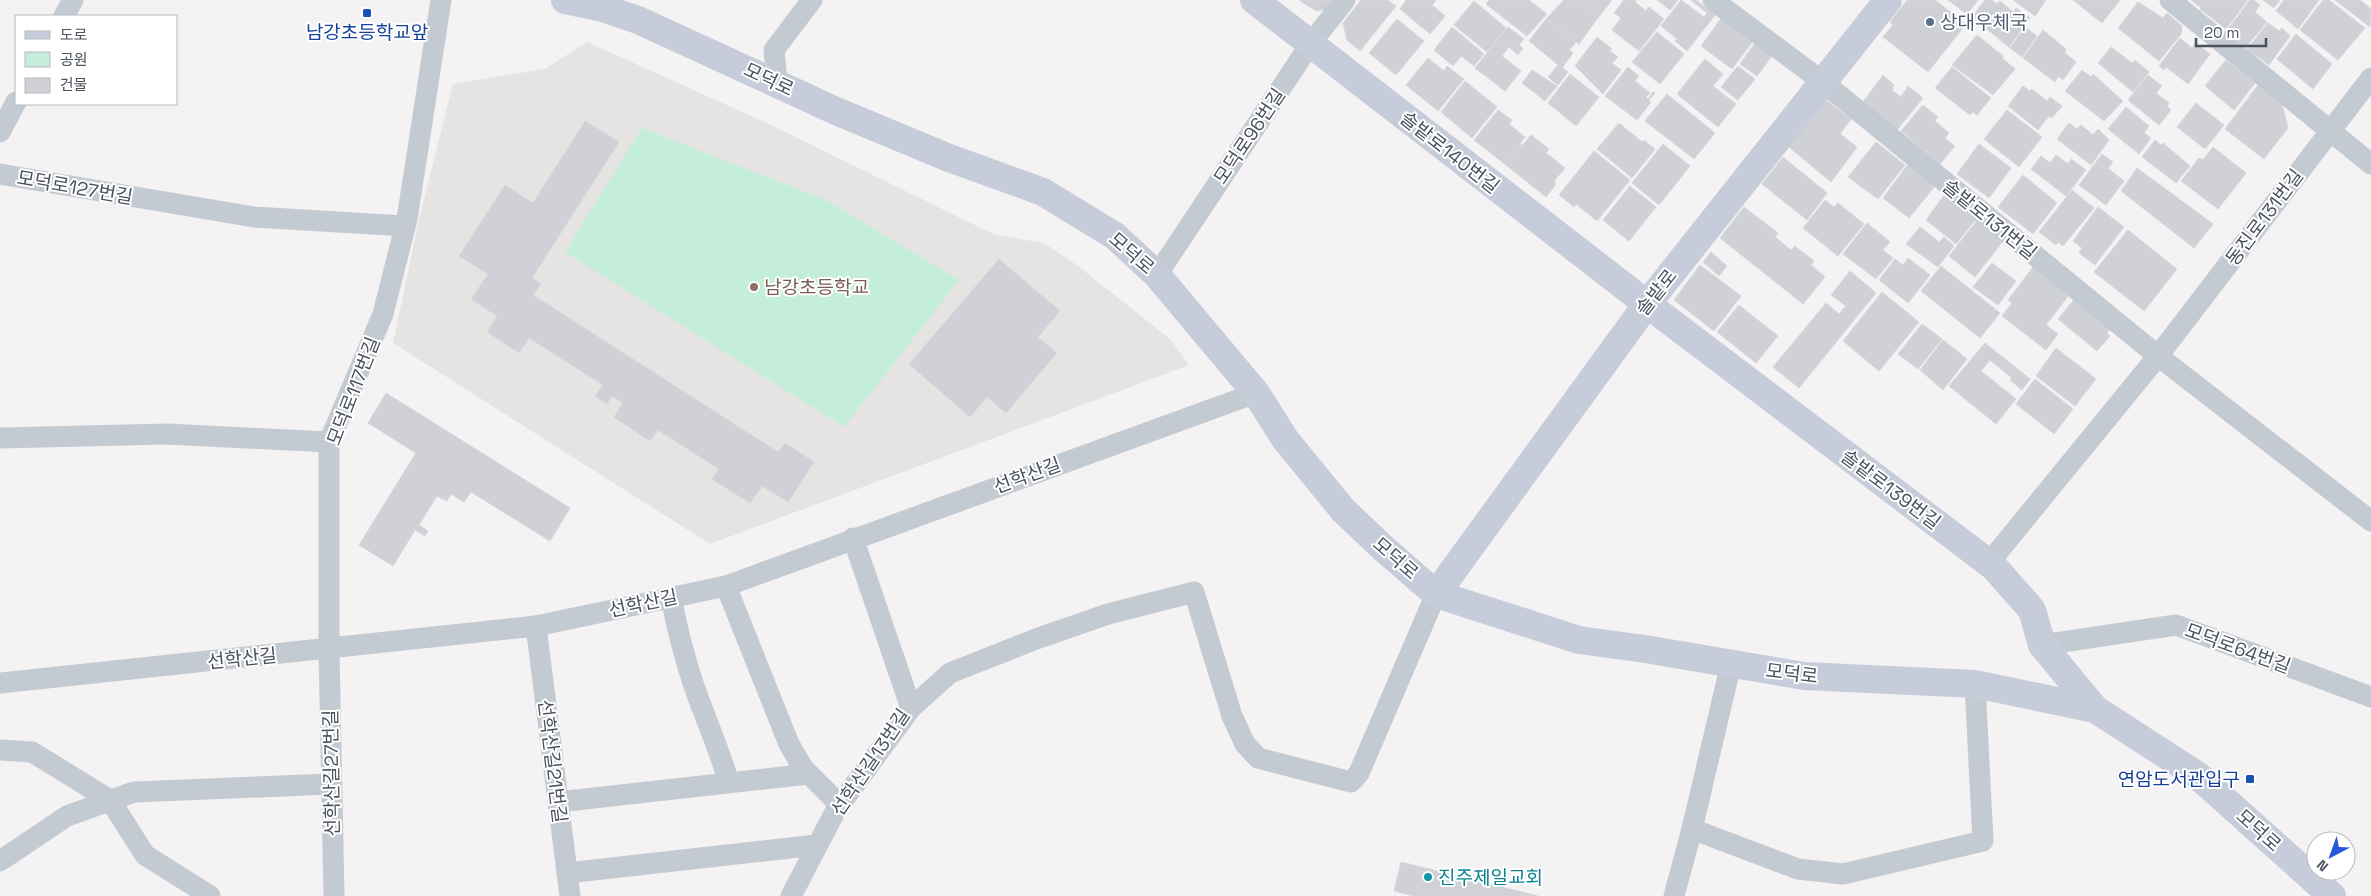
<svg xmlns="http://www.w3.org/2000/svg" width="2371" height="896" viewBox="0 0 2371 896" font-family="'Space Grotesk','Noto Sans KR',sans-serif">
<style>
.education{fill:#e5e4e3}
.green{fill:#c5eddb}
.building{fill:#cfd1d6;stroke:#d7d7dd}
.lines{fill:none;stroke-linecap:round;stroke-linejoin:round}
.street{stroke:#c4cad2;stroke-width:21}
.secondary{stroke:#c6ccd9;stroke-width:28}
.transit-dot{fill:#1a4fb4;stroke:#fff;stroke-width:2}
.service-dot{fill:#5c6f8a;stroke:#fff;stroke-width:2}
.education-dot{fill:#8d6e63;stroke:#fff;stroke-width:2}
.culture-dot{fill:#0f9aa8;stroke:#fff;stroke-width:2}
.labels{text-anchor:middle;stroke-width:4;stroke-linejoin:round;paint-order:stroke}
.service-label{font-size:19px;fill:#4e5e75;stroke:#fff;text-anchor:start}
.transit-label{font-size:19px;fill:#164399;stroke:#fff}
.street-label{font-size:19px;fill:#4b525e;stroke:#fff}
.education-label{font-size:19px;fill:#785e54;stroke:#fff;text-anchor:start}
.culture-label{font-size:19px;fill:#0d838f;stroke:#fff;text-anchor:start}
</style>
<rect width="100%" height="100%" fill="#f4f2f2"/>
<polygon class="education" points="587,42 767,123 995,235 1044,243 1078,266 1170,339 1189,365 710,544 393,343 419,219 453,84 545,69"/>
<polygon class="green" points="642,128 826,200 959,280 844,427 565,252"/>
<g class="building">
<polygon points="1299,0 1334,0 1327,9 1316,11"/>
<polygon points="1361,0 1388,0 1396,6 1360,51 1347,40 1343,23"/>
<polygon points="1406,0 1436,0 1432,5 1445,16 1430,34 1400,9"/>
<polygon points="1489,0 1529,0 1547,14 1527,36 1486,4"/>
<polygon points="1564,0 1573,0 1597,19 1579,44 1546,19"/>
<polygon points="1573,0 1612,0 1597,19"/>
<polygon points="1624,0 1637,0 1635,2 1646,11 1649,7 1664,19 1639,51 1612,30 1621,18 1614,13"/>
<polygon points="1657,0 1678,0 1670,10"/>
<polygon points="1681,0 1704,17 1707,13 1691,0 1696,0 1715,15 1687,51 1675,41 1677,39 1661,26"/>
<polygon points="1907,0 1935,0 1966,24 1928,72 1883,37 1893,25 1890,22"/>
<polygon points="1948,0 1978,0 1967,14"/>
<polygon points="1985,0 1992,0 1997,4 2000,1 2013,12 2016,8 2030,18 2009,47 1972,17"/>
<polygon points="2013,0 2046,0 2035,16"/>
<polygon points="2073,0 2120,0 2102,23"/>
<polygon points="2191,0 2222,0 2210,15"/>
<polygon points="2207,0 2248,0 2226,29 2200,9"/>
<polygon points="2250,0 2254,0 2260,5 2255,12 2267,22 2245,48 2225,33"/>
<polygon points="2263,0 2280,0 2274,8"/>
<polygon points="2284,0 2319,0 2298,29 2276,11"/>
<polygon points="2323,0 2329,0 2365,28 2338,60 2300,30"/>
<polygon points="2335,0 2360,0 2371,9 2370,27"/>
<polygon points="1474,1 1506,28 1487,52 1454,25"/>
<polygon points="2138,2 2163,18 2167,13 2182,26 2181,34 2159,61 2118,28"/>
<polygon points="1722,17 1753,41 1732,69 1701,46"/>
<polygon points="1397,19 1424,41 1396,75 1369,53"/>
<polygon points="1546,19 1576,42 1569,50 1573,53 1562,68 1529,41"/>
<polygon points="2268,23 2279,31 2282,28 2290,36 2269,65 2247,49"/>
<polygon points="1452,27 1484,54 1474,66 1461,56 1453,66 1434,50"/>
<polygon points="1508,27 1524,39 1519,45 1523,48 1518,55 1509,47 1502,56 1521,71 1505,91 1475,68"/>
<polygon points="2025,27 2037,36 2022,57 2010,48"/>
<polygon points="2043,30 2066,49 2065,53 2076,62 2063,80 2058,76 2055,82 2023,58"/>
<polygon points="1657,32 1684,54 1660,84 1632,62"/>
<polygon points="2296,34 2332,64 2313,89 2277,59"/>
<polygon points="1977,35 2003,56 2002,58 2015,69 1993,95 1952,65"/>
<polygon points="1597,37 1612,49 1610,51 1618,57 1612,63 1621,70 1603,94 1575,66"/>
<polygon points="2180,38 2192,48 2196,43 2210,54 2188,84 2166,67 2164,70 2159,66"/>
<polygon points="1755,43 1772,56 1757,76 1740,64"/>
<polygon points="2111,47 2132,63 2135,60 2149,72 2133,92 2098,63"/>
<polygon points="1428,58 1444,71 1447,66 1464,79 1438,111 1406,85"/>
<polygon points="1705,59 1723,74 1713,86 1736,104 1718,127 1677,94"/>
<polygon points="2226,60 2255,83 2234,110 2205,86"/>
<polygon points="1558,65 1568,72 1558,85 1548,77"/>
<polygon points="1738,66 1755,79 1738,100 1721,87"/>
<polygon points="1628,67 1639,76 1635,81 1650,93 1646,97 1648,99 1653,92 1655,93 1649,100 1651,102 1637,120 1605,96"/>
<polygon points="1952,67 1991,98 1977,115 1973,112 1970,115 1935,88"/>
<polygon points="1532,70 1557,86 1545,101 1522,83"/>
<polygon points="2082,70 2091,77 2093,74 2123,101 2104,121 2065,91"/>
<polygon points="1570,74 1599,97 1576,126 1548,103"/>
<polygon points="1883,75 1894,85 1892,90 1901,97 1908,86 1923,98 1897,130 1863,102"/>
<polygon points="2148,75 2162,86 2156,93 2169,103 2167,106 2171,110 2159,125 2128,100"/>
<polygon points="1465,81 1497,107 1472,138 1441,112"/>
<polygon points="2258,85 2282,103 2288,128 2264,159 2225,129"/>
<polygon points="2023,86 2030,91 2032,89 2047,101 2050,97 2062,106 2052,118 2049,116 2038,130 2008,106"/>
<polygon points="1667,94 1715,133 1694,159 1645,121"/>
<polygon points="1825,99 1851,119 1840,134 1857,147 1831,182 1789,147"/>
<polygon points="2196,103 2224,125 2205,149 2177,127"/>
<polygon points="1923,105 1938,117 1935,121 1949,133 1945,138 1955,146 1940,164 1901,131"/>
<polygon points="2126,107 2149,126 2144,133 2151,138 2139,154 2108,129"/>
<polygon points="1498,110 1512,120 1509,124 1525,137 1520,143 1522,145 1506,165 1474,140"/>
<polygon points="2007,110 2042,137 2019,167 1984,139"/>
<polygon points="585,121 619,142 532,278 541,284 533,295 778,452 785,443 814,462 788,502 762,486 750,503 712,479 719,469 658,430 650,441 614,417 623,403 612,396 607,404 595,396 603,385 529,338 519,353 487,332 497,316 471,299 488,274 459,256 505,185 533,203"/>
<polygon points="1619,123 1642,142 1644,140 1655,149 1632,178 1597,149"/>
<polygon points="2069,123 2077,129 2081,125 2093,135 2098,129 2109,140 2091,165 2057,139"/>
<polygon points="1531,135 1549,149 1546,153 1565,168 1554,181 1556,184 1546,197 1506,165"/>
<polygon points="2155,140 2161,145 2163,143 2190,166 2176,183 2142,157"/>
<polygon points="1876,142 1905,165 1878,199 1848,177"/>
<polygon points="1663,144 1690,166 1659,205 1632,183"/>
<polygon points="1979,144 2011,168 1989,198 1957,174"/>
<polygon points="2213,147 2246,173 2218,209 2181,181 2199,158 2203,160"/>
<polygon points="1594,151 1630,180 1597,221 1576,204 1574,207 1559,195"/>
<polygon points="2102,154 2113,162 2108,168 2124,181 2106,205 2079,185"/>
<polygon points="2056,155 2068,164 2071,159 2086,170 2066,196 2031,169 2041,156 2050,163"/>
<polygon points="1783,157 1827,193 1807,220 1762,184"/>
<polygon points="1909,163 1935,186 1909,218 1883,198"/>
<polygon points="2137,168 2213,224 2194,248 2121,191"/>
<polygon points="2023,175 2057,203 2033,234 1998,207"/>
<polygon points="1630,186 1656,207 1629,241 1603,220"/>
<polygon points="2072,190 2094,208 2063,246 2058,242 2056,245 2039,232"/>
<polygon points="1945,194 1976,219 1956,244 1926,220"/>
<polygon points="1825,200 1834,207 1838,203 1864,224 1838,256 1803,228"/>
<polygon points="1744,207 1778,233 1775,237 1791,250 1795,246 1814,261 1811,265 1825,277 1803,304 1720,238"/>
<polygon points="2098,207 2124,227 2095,265 2079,253 2082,248 2073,241"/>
<polygon points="1979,218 2004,240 1975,277 1949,256"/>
<polygon points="1867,223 1890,242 1883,250 1893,258 1876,279 1843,254"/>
<polygon points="1920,227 1939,242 1944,237 1954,246 1938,267 1906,244"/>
<polygon points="2128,230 2177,269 2144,311 2094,272"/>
<polygon points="1711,252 1727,266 1719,276 1703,262"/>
<polygon points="1908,258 1930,275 1908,303 1879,280 1895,259 1903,265"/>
<polygon points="999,259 1060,311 1038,337 1057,353 1006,413 987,397 970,417 909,364"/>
<polygon points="1992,263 2016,281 1998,305 1973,287"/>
<polygon points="2036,263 2072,291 2046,325 2058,334 2046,350 2002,316 2012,303 2008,300"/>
<polygon points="1700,265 1741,296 1714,331 1674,300"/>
<polygon points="1941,266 2000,313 1980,338 1921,291"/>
<polygon points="1850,271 1876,293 1799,388 1773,367 1826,303 1839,314 1846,306 1831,295"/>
<polygon points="1882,292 1919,322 1879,371 1843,341"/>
<polygon points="2077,296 2113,325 2107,333 2110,336 2097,351 2058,319"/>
<polygon points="1739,305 1778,336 1756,363 1717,332"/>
<polygon points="1922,324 1942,339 1918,369 1898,354"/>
<polygon points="1943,340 1967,359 1943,390 1920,370"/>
<polygon points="1985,343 2030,379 2022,390 2010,380 2012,378 1990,360 1981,371 2016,399 1996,424 1949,386"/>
<polygon points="2056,348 2096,379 2075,406 2036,376"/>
<polygon points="2035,379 2073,409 2054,434 2016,404"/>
<polygon points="386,393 570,508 550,541 471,492 464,502 451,494 447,501 437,496 419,525 428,531 425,536 415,530 393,566 359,545 416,453 368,423"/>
<polygon points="1401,862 1538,896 1414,896 1394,891"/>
</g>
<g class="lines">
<g class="street">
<polyline points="1713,0 1823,82 2158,356 2371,521"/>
<polyline points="2170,0 2371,164"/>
<polyline points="64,16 73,0"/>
<polyline points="777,82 774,50 812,0"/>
<polyline points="0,132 16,102"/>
<polyline points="0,174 254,217 404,226"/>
<polyline points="1157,275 1311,43 1345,0"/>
<polyline points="0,438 167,434 329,442"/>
<polyline points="1988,564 2158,356 2371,78"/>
<polyline points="726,586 789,744 803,768 839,804"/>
<path d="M671,598C678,632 686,665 698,697C709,727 720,752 729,783"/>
<polyline points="536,626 570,896"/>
<polyline points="2042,645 2176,625 2371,697"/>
<polyline points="0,683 536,626 726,586 1256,393"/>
<polyline points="911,708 950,673 1036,639 1108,614 1194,592 1232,716 1245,744 1258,758 1351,782 1359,773 1436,594"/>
<polyline points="0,750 32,752 110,800 145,855 210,896"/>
<polyline points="558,802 809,774"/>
<polyline points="1692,829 1731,664"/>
<polyline points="0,861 67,816 134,792 331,784"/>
<polyline points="567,873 817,845"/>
<polyline points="334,896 329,650 329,442 383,314 407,219 441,0"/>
<polyline points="791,896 836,810 911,708 853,538"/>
<polyline points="1674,896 1692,829 1798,869 1843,874 1983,841 1975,684"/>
</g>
<g class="secondary">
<polyline points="565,0 603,8 638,20 836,111 949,158 1043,192 1115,236 1157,275 1256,393 1285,439 1343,510 1383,548 1436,594 1579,640 1645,649 1804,676 1975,684 2095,709 2197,775 2332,896"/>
<polyline points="1254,0 1647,304 1994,567 2032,610 2042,645 2095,709"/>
<polyline points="1436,594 1647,304 1888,0"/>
</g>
</g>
<g class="transit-dot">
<rect x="362" y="8" width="10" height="10" rx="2.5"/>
<rect x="2245" y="774" width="10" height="10" rx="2.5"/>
</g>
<circle class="service-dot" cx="1930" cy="22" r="5"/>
<circle class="education-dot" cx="754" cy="287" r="5"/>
<circle class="culture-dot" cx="1428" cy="877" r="5"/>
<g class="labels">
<g class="service-label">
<text x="1940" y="29">상대우체국</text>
</g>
<g class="transit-label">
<text x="367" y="39">남강초등학교앞</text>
<text x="2240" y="786" text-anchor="end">연암도서관입구</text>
</g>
<g class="street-label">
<text transform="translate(769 79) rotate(25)" y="7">모덕로</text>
<text transform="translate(1249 136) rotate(-56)" y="7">모덕로96번길</text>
<text transform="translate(1450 152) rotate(38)" y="7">솔밭로140번길</text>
<text transform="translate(75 187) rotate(10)" y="7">모덕로127번길</text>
<text transform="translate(2264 217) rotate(-53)" y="7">동진로131번길</text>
<text transform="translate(1990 219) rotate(39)" y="7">솔밭로131번길</text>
<text transform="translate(1132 253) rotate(41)" y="7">모덕로</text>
<text transform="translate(1656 292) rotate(-52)" y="7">솔밭로</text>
<text transform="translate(353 391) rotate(-69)" y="7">모덕로117번길</text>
<text transform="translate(1027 475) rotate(-20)" y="7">선학산길</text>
<text transform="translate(1891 489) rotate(37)" y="7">솔밭로139번길</text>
<text transform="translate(1396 558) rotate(41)" y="7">모덕로</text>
<text transform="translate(643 603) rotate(-12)" y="7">선학산길</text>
<text transform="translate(2238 648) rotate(20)" y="7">모덕로64번길</text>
<text transform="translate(242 658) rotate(-6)" y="7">선학산길</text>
<text transform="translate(1792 673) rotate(7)" y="7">모덕로</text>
<text transform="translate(553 761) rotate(83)" y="7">선학산길21번길</text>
<text transform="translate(870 762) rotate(-56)" y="7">선학산길13번길</text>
<text transform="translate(331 773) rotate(-91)" y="7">선학산길27번길</text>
<text transform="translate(2259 830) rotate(42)" y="7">모덕로</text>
</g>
<g class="education-label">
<text x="764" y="294">남강초등학교</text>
</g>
<g class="culture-label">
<text x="1438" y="884">진주제일교회</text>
</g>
</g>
<rect x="15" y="15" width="162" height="90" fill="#ffffff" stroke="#b7babf"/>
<rect x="25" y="31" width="25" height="8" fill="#c6ccd9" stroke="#b7babf"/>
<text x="60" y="40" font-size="15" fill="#4b525e">도로</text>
<rect x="25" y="52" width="25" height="15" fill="#c5eddb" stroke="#b7babf"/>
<text x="60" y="65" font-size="15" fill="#4b525e">공원</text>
<rect x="25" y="78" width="25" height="15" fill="#cfd1d6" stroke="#b7babf"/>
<text x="60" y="90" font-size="15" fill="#4b525e">건물</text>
<g transform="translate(2331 856) rotate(221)"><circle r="24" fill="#ffffff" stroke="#b7babf"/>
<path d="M0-4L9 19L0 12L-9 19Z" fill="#265ada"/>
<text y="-8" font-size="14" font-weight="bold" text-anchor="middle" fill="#4b525e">N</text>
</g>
<path d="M2196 38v8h70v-8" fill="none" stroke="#4b525e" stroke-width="2.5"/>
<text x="2204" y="38" font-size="15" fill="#4b525e" stroke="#ffffff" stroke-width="4" paint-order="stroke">20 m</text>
</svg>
